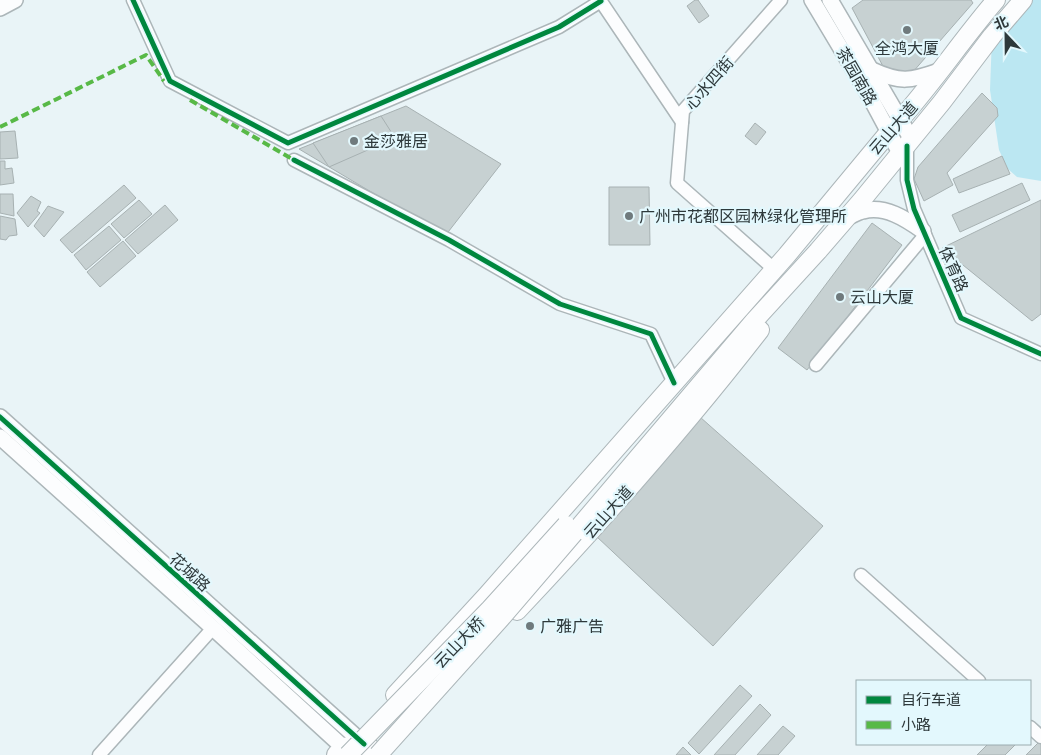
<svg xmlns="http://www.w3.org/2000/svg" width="1041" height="755" viewBox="0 0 1041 755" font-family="Georgia,'Noto Sans SC',serif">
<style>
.green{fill:#bbe7f2}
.building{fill:#c7d1d2;stroke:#a7b1b2}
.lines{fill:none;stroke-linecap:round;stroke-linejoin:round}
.minor-casing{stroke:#acb6b9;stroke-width:15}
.tertiary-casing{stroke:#acb6b9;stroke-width:18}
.secondary-casing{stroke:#acb6b9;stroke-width:20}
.trunk-casing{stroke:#acb6b9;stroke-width:22}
.minor{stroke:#fcfdfe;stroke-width:12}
.tertiary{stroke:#fcfdfe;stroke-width:15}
.secondary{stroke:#fcfdfe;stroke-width:18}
.trunk{stroke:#fcfdfe;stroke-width:20}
.secondary-bridge-casing{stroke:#acb6b9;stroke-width:20;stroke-linecap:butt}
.secondary-bridge{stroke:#fcfdfe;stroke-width:18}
.quiet{stroke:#58b947;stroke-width:4;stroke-dasharray:8 4;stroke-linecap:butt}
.cycleway-casing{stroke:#e3f8fd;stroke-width:8}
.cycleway{stroke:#00873e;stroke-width:5}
.poi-dot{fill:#6f7a7d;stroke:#e3f8fd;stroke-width:2}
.labels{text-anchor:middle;stroke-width:4.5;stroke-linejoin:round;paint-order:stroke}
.poi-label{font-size:16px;fill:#2e393b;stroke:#e3f8fd;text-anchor:start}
.street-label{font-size:16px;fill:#2e393b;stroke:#e3f8fd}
</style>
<rect width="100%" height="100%" fill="#e9f4f7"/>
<polygon class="green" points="1023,0 1041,0 1041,181 1017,177 1008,169 999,150 990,90 992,36"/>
<g class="building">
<polygon points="695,0 698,0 709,16 699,23 687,6"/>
<polygon points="863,0 971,0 973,3 912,73 885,70 852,8"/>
<polygon points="982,93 997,108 998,116 947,173 953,185 924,201 914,179 918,167"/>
<polygon points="406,106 501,164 445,236 299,149"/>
<polygon points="381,116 395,138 329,167 313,143"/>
<polygon points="755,123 766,132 756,145 745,136"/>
<polygon points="15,131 18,158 0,159 0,132"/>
<polygon points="1002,156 1010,174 959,193 953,179"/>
<polygon points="0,161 5,161 5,169 12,168 14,183 0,185"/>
<polygon points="1022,183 1030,200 960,232 952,215"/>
<polygon points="124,185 136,198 72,253 60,240"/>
<polygon points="609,187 649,187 650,245 609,245"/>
<polygon points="0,194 13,194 14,216 0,213"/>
<polygon points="31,196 41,202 37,211 40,213 28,227 17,213"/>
<polygon points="139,200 152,214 124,238 111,224"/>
<polygon points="1041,200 1041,314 1032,321 942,248"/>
<polygon points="165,205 178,220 138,254 125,240"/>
<polygon points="48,206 64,212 44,237 34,226"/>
<polygon points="0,216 15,219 17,235 9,236 6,240 0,239"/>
<polygon points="872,223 902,245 807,370 778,348"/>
<polygon points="109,226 121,240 86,270 74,255"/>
<polygon points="123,241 136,256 100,287 87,272"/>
<polygon points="700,417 823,526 713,646 596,536"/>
<polygon points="740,685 752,696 699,754 688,743"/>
<polygon points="760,704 771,715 735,755 714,755"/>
<polygon points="783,726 795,736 778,755 757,755"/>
<polygon points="1041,740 1041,755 1026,755"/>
<polygon points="988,744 1016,744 1005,755 977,755"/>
<polygon points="683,747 691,755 676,755"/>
</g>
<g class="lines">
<g class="minor-casing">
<g id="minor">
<polyline points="133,0 170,81 288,143 559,27 601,1"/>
<polyline points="600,0 682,122"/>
<polyline points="907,146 907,180 914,209 961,318 1041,354"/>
<polyline points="294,160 449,240 560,304 651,334 674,383"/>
<polyline points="774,269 677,183 683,111 781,0"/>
<polyline points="816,365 925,235"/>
<polyline points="861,575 979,681"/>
<polyline points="1030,727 1041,737"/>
<polyline points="99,755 213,628"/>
</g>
</g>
<g class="tertiary-casing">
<g id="tertiary">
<polyline points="812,0 870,97 900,153"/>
<polyline points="830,0 912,140"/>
<polyline points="0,8 15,0"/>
<path d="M872,70C900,83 911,81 939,71"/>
<path d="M848,217C853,215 858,212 863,211C885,205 906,219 923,231"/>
<polyline points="0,417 364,744"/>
<polyline points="0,437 213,628 344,748"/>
</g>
</g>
<g class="secondary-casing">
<g id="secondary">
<polyline points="574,533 754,321 818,251 862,200 942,102 992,36 1023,0"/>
<path d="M517,611C602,521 684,428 760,330"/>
<path d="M395,695L487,595L787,255L889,132C928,91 959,43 996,0"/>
</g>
</g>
<g class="trunk-casing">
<polyline id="trunk" points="337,755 344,748 364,744 377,755"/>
</g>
<use href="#minor" class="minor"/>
<use href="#tertiary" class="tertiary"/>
<use href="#secondary" class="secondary"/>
<use href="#trunk" class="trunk"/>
<g class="secondary-bridge-casing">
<g id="secondary-bridge">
<polyline points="348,755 490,609 566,525"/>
<polyline points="378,755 501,618 574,533"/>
</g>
</g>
<use href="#secondary-bridge" class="secondary-bridge"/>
<g class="quiet">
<polyline points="190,100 294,160"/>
<polyline points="0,127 146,55 164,81"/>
</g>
<g class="cycleway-casing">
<g id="cycleway">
<polyline points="133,0 170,81 288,143 559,27 601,1"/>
<polyline points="907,146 907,180 914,209 961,318 1041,354"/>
<polyline points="294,160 449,240 560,304 651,334 674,383"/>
<polyline points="0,417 364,744"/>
</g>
</g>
<use href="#cycleway" class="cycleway"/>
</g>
<g class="poi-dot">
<circle cx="907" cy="30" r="5"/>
<circle cx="354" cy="141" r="5"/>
<circle cx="629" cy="216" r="5"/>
<circle cx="840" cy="297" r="5"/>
<circle cx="530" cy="626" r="5"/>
</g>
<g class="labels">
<g class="poi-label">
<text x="907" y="54" text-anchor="middle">全鸿大厦</text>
<text x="364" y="147">金莎雅居</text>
<text x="639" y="222">广州市花都区园林绿化管理所</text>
<text x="850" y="303">云山大厦</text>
<text x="540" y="632">广雅广告</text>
</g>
<g class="street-label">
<text transform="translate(857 76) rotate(60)" y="6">茶园南路</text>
<text transform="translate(709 83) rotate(-49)" y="6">心水四街</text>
<text transform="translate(893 128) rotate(-49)" y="6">云山大道</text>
<text transform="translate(954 269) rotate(66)" y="6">体育路</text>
<text transform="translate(608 512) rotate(-48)" y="6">云山大道</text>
<text transform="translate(190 572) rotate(42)" y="6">花城路</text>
<text transform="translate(459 642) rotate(-46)" y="6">云山大桥</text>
</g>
</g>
<rect x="856" y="680" width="175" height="65" fill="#e3f8fd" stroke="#9bacaf"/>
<rect x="866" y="696" width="25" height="8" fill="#00873e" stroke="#9bacaf"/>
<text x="901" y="705" font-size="15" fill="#2e393b">自行车道</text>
<rect x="866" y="721" width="25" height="8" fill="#58b947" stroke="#9bacaf"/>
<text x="901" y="730" font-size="15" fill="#2e393b">小路</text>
<g transform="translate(1006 35) rotate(338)" stroke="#e3f8fd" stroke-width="4" paint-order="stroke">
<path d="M0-4L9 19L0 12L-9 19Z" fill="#2e393b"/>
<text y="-8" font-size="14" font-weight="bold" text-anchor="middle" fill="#2e393b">北</text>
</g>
</svg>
